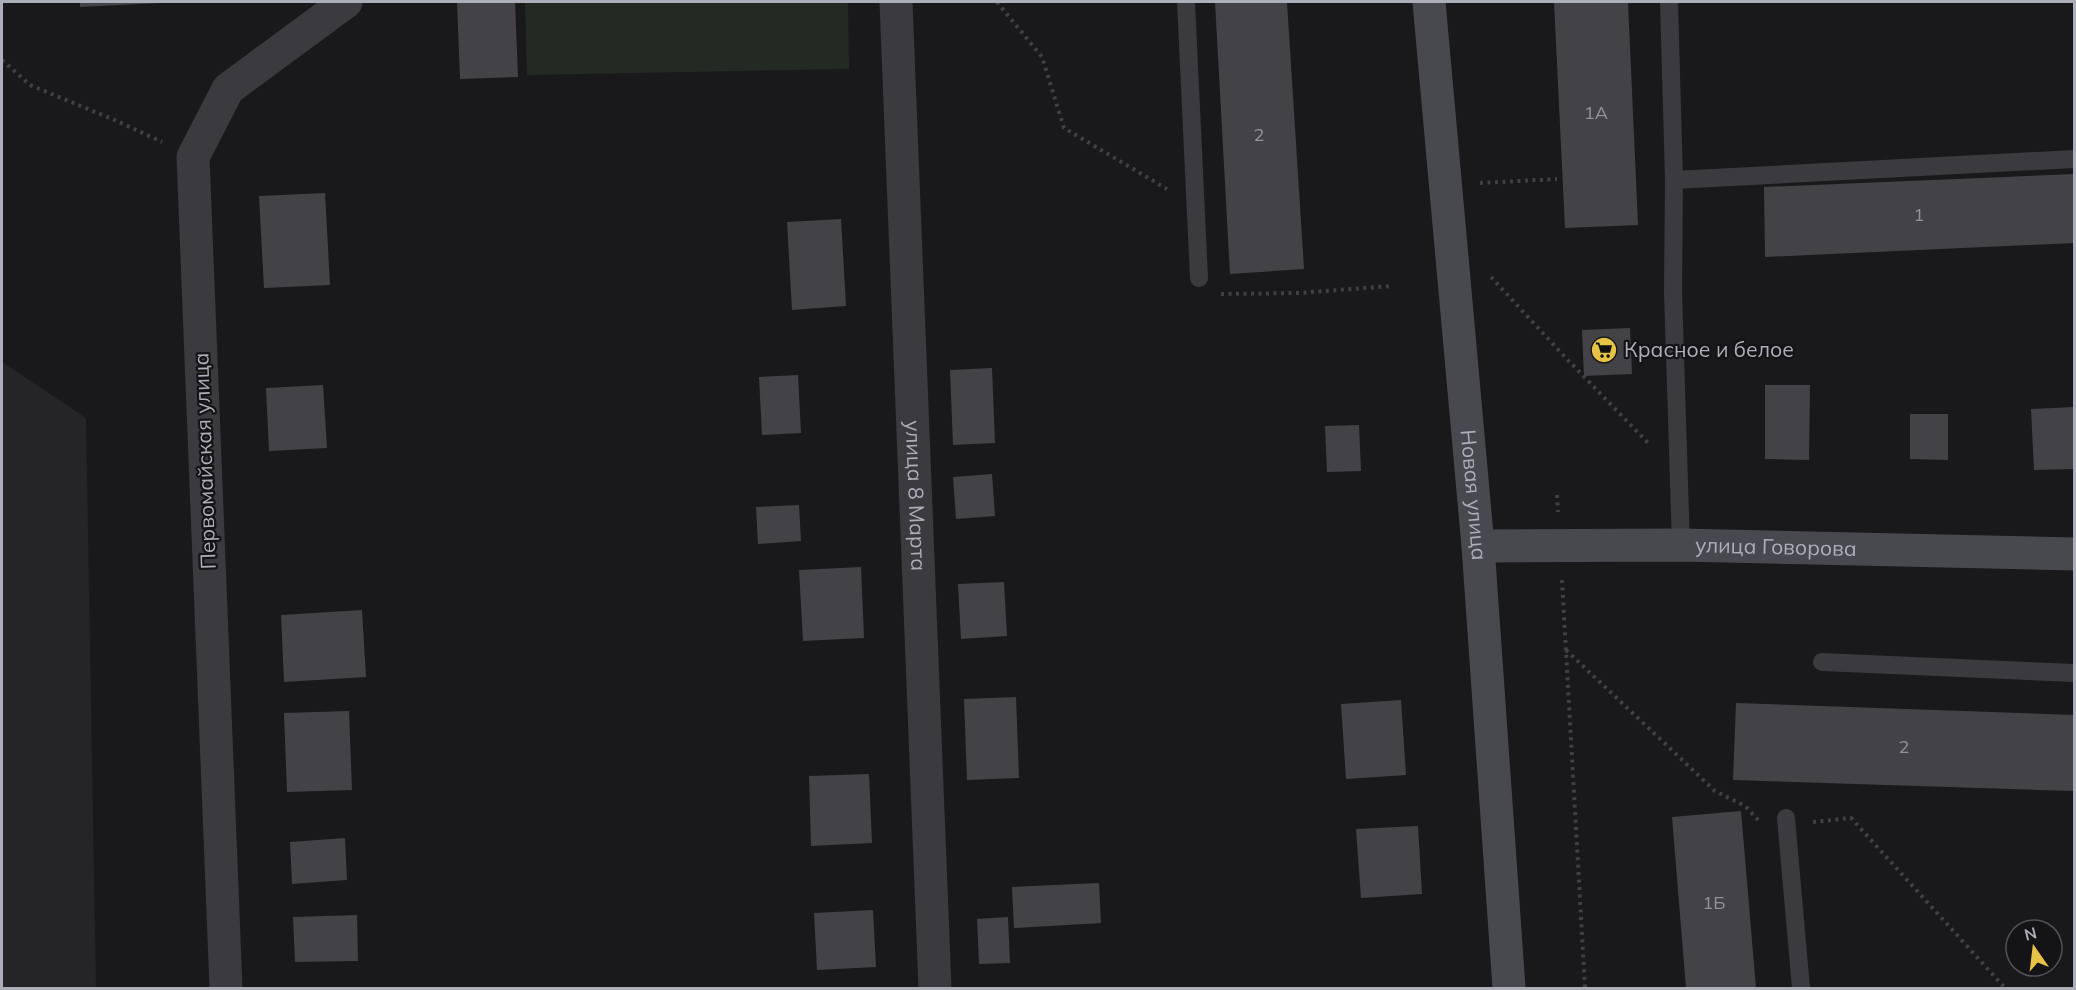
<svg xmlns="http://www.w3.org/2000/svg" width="2076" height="990" viewBox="0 0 2076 990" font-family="Mulish,sans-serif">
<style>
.built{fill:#252427}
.green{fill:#232a24}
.building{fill:#434347}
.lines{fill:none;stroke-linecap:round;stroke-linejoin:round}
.path{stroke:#404146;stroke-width:4;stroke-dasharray:3 4.5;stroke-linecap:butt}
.lane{stroke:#3a3a3f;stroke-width:18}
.street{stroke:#3a3a3f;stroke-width:33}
.secondary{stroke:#48494f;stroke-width:33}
.labels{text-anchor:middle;stroke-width:4.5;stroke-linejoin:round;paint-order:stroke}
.number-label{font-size:18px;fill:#92939c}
.poi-label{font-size:21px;fill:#acaeb9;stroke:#141315;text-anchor:start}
.street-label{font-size:21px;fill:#acaeb9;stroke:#141315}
</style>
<rect width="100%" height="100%" fill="#19181a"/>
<polygon class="built" points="2,362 86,418 96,988 2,988"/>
<polygon class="green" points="525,2 848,2 849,69 527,75"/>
<g class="building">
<polygon points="80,2 160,2 160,3 80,7"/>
<polygon points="457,2 515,2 518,77 460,79"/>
<polygon points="1215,2 1287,2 1304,269 1230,274"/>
<polygon points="1554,2 1628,2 1638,225 1565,228"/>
<polygon points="2074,174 2074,243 1765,257 1764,187"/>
<polygon points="325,193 330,285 264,288 259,196"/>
<polygon points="841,219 846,306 792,310 787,222"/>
<polygon points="1630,328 1632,374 1584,376 1582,330"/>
<polygon points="992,368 995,443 953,445 950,370"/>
<polygon points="798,375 801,433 762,435 759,377"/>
<polygon points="323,385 327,448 269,451 266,388"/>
<polygon points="1765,385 1810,385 1809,460 1765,459"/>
<polygon points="2074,407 2074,469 2034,470 2031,409"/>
<polygon points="1910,414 1948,414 1948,460 1910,459"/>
<polygon points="1359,425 1361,471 1327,472 1325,426"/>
<polygon points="992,474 995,516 956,519 953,477"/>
<polygon points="799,505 801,541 758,544 756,507"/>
<polygon points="861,567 864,638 803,641 799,570"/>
<polygon points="1004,582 1007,636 961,639 958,584"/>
<polygon points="362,610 366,677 284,682 281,615"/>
<polygon points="1016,697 1019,778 967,780 964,699"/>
<polygon points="1401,700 1406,775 1346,779 1341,704"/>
<polygon points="1736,703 2074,715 2074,791 1733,780"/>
<polygon points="349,711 352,790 287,792 284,713"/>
<polygon points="869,774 872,843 811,846 809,776"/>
<polygon points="1741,811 1756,988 1686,988 1672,817"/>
<polygon points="1418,826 1422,894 1361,898 1356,829"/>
<polygon points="345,838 347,880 292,884 290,842"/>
<polygon points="1099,883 1101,923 1014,928 1012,887"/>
<polygon points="873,910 876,967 817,970 814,913"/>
<polygon points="357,915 358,961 295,962 293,917"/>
<polygon points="1008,917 1010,963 979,964 977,919"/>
</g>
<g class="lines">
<g class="path">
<polyline points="997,2 1042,57 1064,128 1167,189"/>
<polyline points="2,60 30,85 117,121 162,142"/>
<polyline points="1480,183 1557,179"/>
<polyline points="1491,277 1565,357 1649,444"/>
<polyline points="1221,294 1299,293 1391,286"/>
<polyline points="1557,495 1558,512"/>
<polyline points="1562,580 1585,988"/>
<polyline points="1566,650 1715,791 1745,806 1758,820"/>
<polyline points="1813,822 1851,818 2005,988"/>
</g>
<g class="lane">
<polyline points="1186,2 1199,278"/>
<polyline points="1669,2 1674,180 1673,292 1681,545"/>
<polyline points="1674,180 2074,159"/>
<polyline points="1822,662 2074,673"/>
<polyline points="1786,818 1801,988"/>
</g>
<g class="street">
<path id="s1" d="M896,2L935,988"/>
<polyline points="226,988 193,157 228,89 346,2"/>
</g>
<g class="secondary">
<path id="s2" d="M1429,2L1478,546L1509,988"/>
<path id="s3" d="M1478,546L1681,545L2074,554"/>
</g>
</g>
<defs>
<g id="supermarket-disc" transform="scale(1.35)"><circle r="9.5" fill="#e6c345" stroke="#141315"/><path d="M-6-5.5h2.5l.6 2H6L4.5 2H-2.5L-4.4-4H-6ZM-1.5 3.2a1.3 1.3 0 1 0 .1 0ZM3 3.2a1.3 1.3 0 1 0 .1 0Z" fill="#111"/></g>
</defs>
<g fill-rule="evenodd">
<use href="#supermarket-disc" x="1604" y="350"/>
</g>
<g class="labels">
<g class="number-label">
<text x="1596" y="119">1А</text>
<text x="1259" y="141">2</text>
<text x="1919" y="221">1</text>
<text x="1904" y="753">2</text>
<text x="1714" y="909">1Б</text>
</g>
<g class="poi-label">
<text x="1624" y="357">Красное и белое</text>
</g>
<g class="street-label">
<text transform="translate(205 461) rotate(-92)" y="7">Первомайская улица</text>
<text dy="7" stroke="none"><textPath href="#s1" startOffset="494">улица 8 Марта</textPath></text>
<text dy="7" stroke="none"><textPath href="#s2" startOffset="495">Новая улица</textPath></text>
<text dy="7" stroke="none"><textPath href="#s3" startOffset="298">улица Говорова</textPath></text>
</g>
</g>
<rect width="2076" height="990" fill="none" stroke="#acaeb9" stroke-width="6"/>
<g transform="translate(2034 948) rotate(346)"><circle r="28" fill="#141315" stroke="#515157" stroke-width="1.5"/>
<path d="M0-4.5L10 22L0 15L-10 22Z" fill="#e6c345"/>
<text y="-9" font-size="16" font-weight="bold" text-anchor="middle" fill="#acaeb9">N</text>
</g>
</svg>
